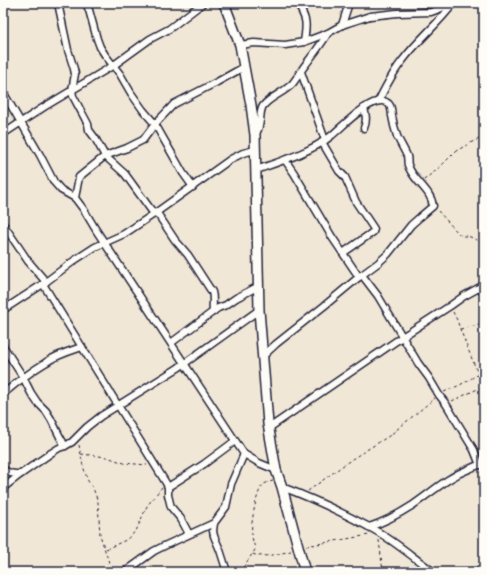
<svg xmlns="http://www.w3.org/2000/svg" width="487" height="575" viewBox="0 0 487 575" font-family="'Patrick Hand',sans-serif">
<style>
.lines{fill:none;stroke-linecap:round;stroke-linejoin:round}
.street-casing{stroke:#22223b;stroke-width:9}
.secondary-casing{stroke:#22223b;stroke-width:12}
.path{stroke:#22223b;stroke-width:1;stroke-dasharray:3 3;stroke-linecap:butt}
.street{stroke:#fdfcf7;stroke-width:6}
.secondary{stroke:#fdfcf7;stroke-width:9}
</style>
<rect width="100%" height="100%" fill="#f1e7d6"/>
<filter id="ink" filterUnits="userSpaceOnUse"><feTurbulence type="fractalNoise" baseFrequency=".025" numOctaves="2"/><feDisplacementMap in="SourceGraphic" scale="8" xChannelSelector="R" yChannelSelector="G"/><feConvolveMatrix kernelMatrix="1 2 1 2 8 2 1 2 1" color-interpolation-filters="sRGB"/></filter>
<g filter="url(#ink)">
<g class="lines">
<g class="street-casing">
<g id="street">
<polyline points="58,3 68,50 74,69 75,74 72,90 73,96 88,124 89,130 95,138 105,156 79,177 75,198"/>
<polyline points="86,3 89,10 97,39 100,47 105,55 120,74 131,93 143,110 155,124 183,173 193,187"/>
<path d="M297,3C307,19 307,23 304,42"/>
<polyline points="342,25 349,3"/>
<polyline points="240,45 254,43 285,45 304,42 328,33 342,25 370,16 397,13 431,12 455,3"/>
<polyline points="301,72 325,140"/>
<polyline points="3,92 40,155 54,182 61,190 75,198 84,210 96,230 244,454 259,463 276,470"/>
<path d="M379,100C386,86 393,72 403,60C418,40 438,24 453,4"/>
<path d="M364,108C366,116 367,121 364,128"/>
<polyline points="3,134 44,107 114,65 150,39 169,29 203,3"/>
<path d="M255,135C263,125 258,114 263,106C271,96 284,93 293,83C296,79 300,73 303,68C312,56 321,45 328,33"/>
<polyline points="322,142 339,171 345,177 356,202 374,229 373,232 343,253"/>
<polyline points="285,160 294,173 332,237 359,277"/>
<path d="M256,170C279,162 313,151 331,136C342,127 372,95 386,102C392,105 391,110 392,116C393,122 395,130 397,136C400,143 404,149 407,156C408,159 407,162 408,165C412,180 431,189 433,206L420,217L411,225L388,254L378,263L359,277L324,306L276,344L262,357"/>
<path d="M157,213L175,240L188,255L212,292C214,298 212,305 213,312"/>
<polyline points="154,214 125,174 105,156 127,148 143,140 155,124 174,104 217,82 244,67"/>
<polyline points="3,224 28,261 46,282"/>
<polyline points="362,275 378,296 418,363 429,378 439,395 446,404 474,450 480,465"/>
<polyline points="43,284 166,483 168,487 168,495 171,507 181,519 189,534"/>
<polyline points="3,310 43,284 75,260 95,247 124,234 154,214 231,159 243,153 255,150"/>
<polyline points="171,343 218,308 226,305 236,298 259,286"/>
<polyline points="3,346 23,377 31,393 37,402 46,411 51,419 60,437 65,446"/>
<path d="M3,394C16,383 30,372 45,363C56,355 70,351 82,347"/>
<polyline points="269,428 402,337 450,306 464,296 484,285"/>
<path d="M3,469C9,474 14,474 21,474"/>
<polyline points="168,487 204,464 235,441"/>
<path d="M282,487C312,498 341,512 369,527C385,522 399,514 413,505C432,492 448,477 469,469C474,467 479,464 484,465"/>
<polyline points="3,488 21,474 51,453 59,448 65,446 72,442 87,427 101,416 178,368 259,310"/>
<path d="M369,527C393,539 412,557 434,572"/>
<polyline points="125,572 154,551 164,546 214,523"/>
<polyline points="227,572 220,550 214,536 213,531 214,523 226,507 231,484 244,454"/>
</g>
</g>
<g class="secondary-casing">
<polyline id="secondary" points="224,3 240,45 251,105 255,135 259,310 268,424 276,470 282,487 305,572"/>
</g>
<g class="path">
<polyline points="424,180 441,166 456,151 472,142 484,137"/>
<polyline points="438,211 459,234 462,236 468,236 484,243"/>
<polyline points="453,312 457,320 460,329 478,374"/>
<polyline points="460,329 484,324"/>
<polyline points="444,392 460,385 484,371"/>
<polyline points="452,401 484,386"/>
<polyline points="79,445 83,466 88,481 93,488 98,502 100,535 112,572"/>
<polyline points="81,454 107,457 124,463 147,465"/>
<polyline points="308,491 352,459 389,436 435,398"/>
<polyline points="379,540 383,572"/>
<polyline points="306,546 369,535"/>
<polyline points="106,549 126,540 136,531 147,506 162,487"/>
<path d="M253,554C262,559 281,553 291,551"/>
<path d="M240,572L255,550C255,545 252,541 252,535C250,526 256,494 262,486C264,483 269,482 273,481"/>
<polyline points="463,572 484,565"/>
</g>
<use href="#street" class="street"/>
<use href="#secondary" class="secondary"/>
</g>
</g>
<rect width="487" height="575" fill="none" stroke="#fdfcf7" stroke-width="16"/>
<rect x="8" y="8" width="471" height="559" fill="none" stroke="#22223b" stroke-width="1.5" filter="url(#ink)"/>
</svg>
